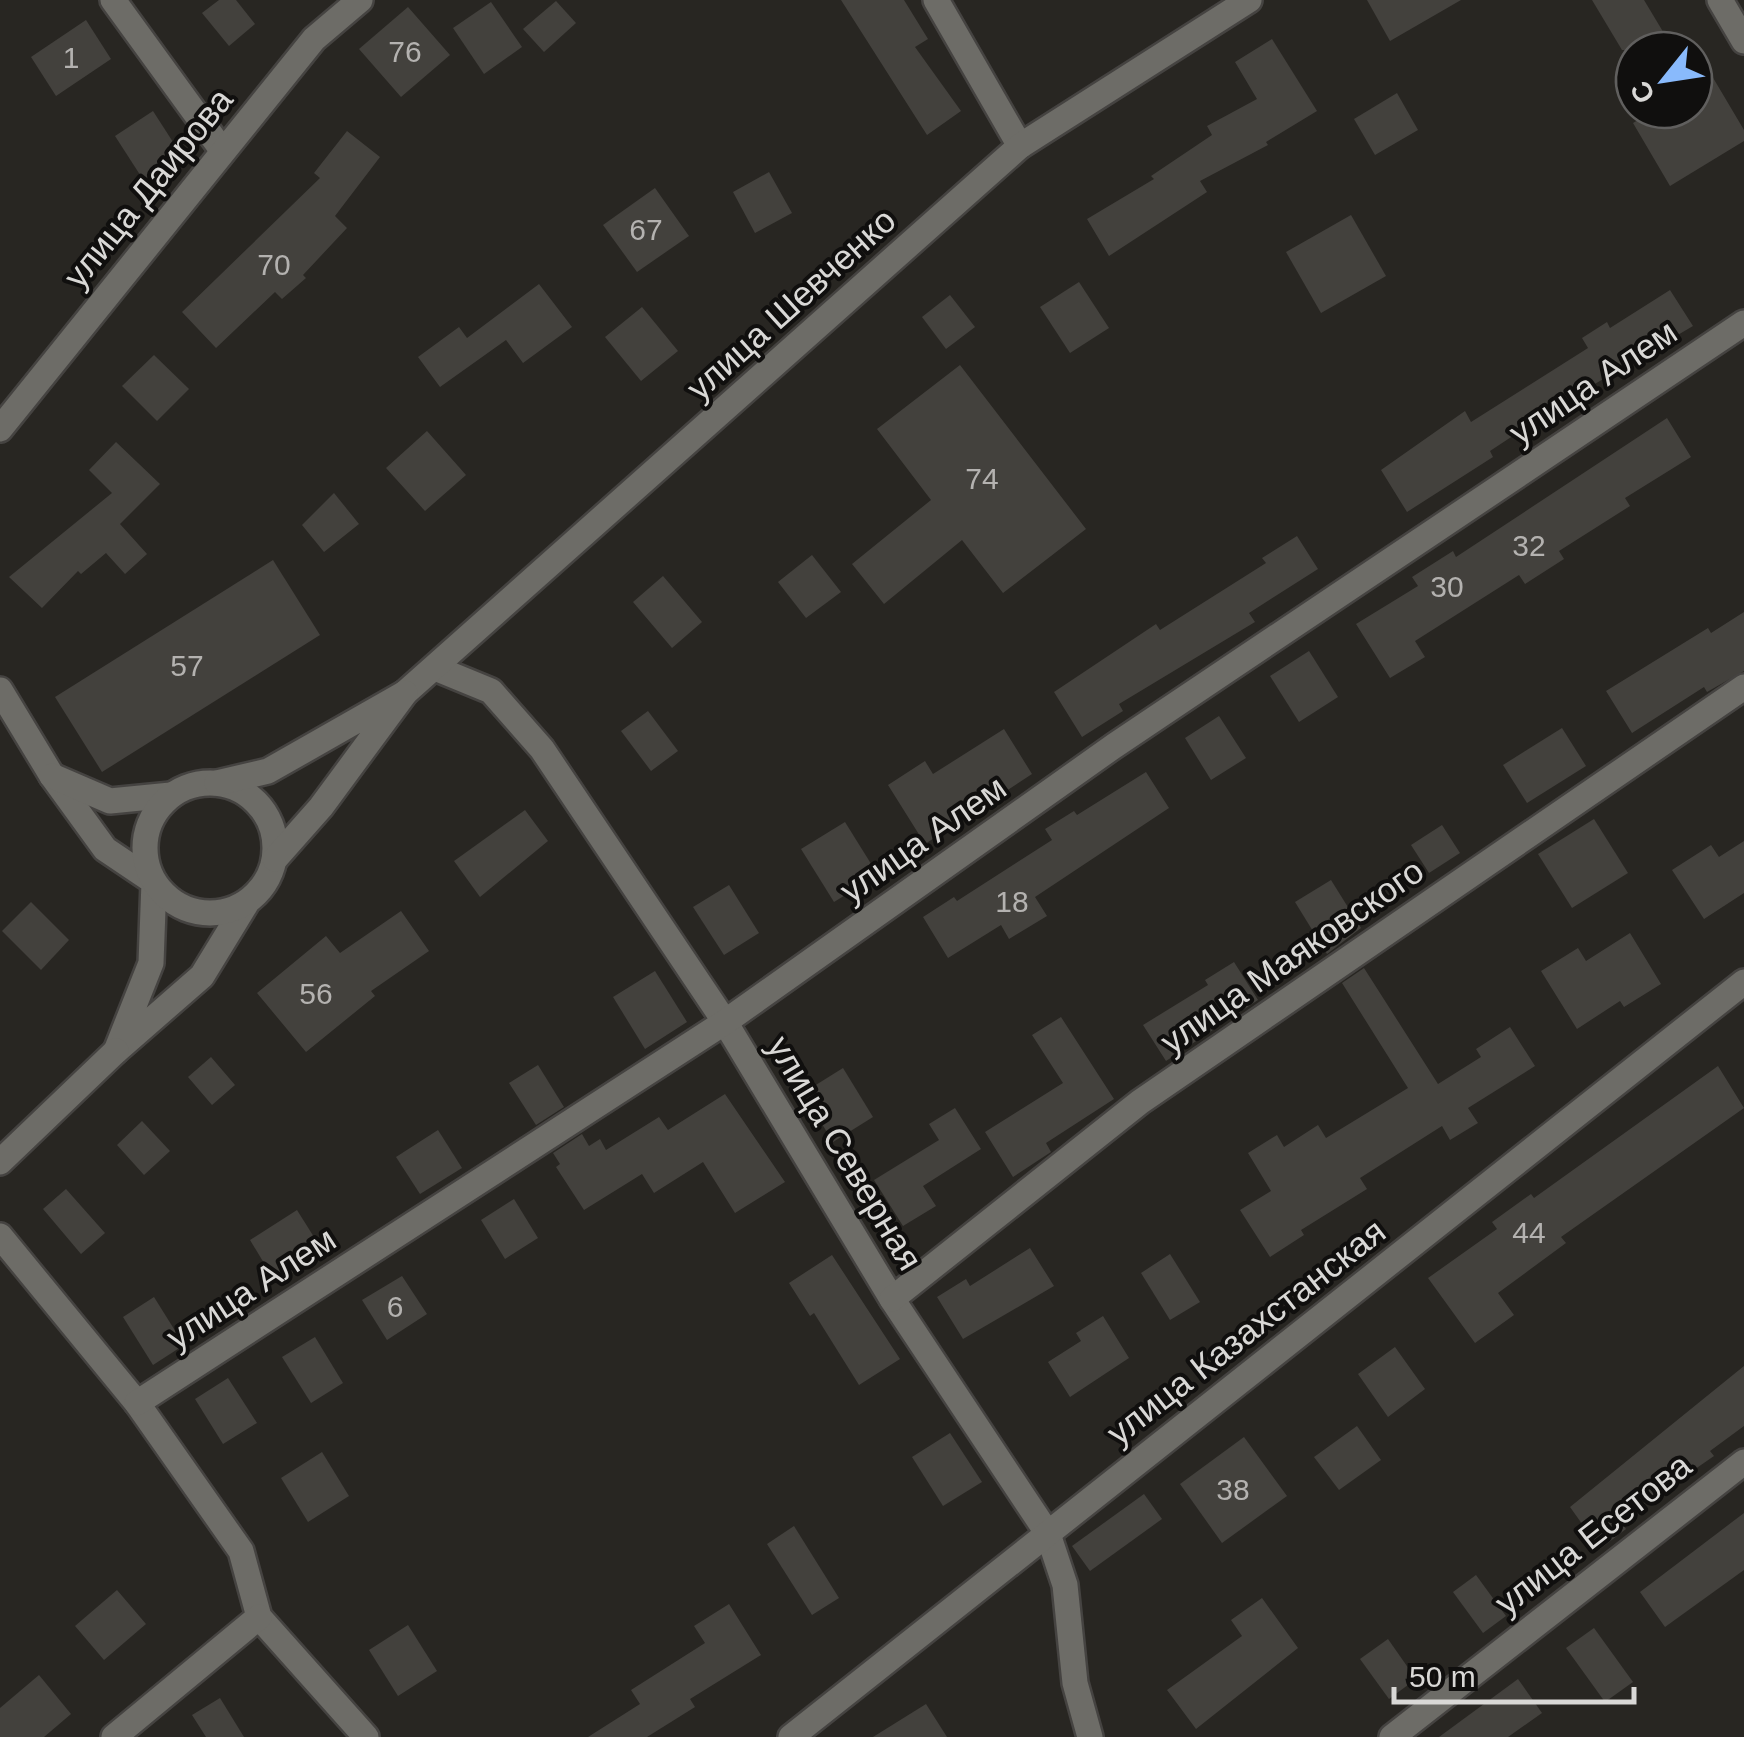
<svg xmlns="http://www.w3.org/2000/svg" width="1744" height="1737" viewBox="0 0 1744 1737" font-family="Helvetica,sans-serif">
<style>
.building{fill:#43413d}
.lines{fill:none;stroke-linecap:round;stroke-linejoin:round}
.street-casing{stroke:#454341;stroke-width:30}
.secondary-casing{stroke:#454341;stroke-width:30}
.street{stroke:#6d6c67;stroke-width:25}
.secondary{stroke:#6d6c67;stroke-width:25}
.labels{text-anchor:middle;stroke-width:8;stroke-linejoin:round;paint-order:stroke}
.number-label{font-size:30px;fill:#b4b2b0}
.street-label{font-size:35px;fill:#d9d8d6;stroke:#100f0e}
</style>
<rect width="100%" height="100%" fill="#282622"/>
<g class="building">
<polygon points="219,0 236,0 255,24 229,46 202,13"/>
<polygon points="841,0 904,0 928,39 915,47 961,111 927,135"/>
<polygon points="1367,0 1461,0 1390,41"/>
<polygon points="1592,0 1644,0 1674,50 1622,50"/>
<polygon points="556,1 576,23 544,52 523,29"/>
<polygon points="491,2 522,47 484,74 453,28"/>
<polygon points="408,7 450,55 401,97 359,49"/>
<polygon points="86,20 111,59 56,96 31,57"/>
<polygon points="1272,39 1317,111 1266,142 1268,145 1200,181 1207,192 1109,256 1087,219 1154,179 1151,176 1212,135 1207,126 1257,99 1235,62"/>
<polygon points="1712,76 1744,130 1744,141 1670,186 1633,123 1655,110 1694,110 1694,87"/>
<polygon points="1397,93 1418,130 1375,155 1354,119"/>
<polygon points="153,111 182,156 144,181 115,136"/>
<polygon points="347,131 380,157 335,216 347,228 303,275 306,278 282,299 275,292 216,348 182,312 320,178 314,173"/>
<polygon points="769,172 792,213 755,233 733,192"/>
<polygon points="655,188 689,236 637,272 603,225"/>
<polygon points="1351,215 1386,276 1321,313 1286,252"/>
<polygon points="1079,282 1109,328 1070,353 1040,307"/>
<polygon points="539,284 572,327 523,363 506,340 440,387 418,357 459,327 467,338"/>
<polygon points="1670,290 1693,326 1566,401 1490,451 1493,457 1407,512 1381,470 1465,411 1471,422 1588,348 1582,338 1607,322 1610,328"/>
<polygon points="950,295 975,327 946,349 922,317"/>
<polygon points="642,307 678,351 641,381 605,337"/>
<polygon points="154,355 189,389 157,421 122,386"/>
<polygon points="960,365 1086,529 1003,593 962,540 884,604 852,564 931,500 877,429"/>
<polygon points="1667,418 1691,457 1625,498 1630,506 1559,551 1564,559 1525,584 1519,575 1415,641 1425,657 1390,678 1356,624 1418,586 1412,577 1453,551 1456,557"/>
<polygon points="427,431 466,475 425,511 386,468"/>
<polygon points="116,442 160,484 120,524 147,554 125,574 106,553 81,574 78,571 42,608 9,577 112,493 89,470"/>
<polygon points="334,493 359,524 324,552 302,525"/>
<polygon points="1297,536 1318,569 1249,613 1255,622 1119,704 1123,711 1082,737 1054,692 1156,624 1160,630 1266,563 1262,558"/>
<polygon points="812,555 841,592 806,618 778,582"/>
<polygon points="273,560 320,635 102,772 55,697"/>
<polygon points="663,576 702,622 672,648 633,602"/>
<polygon points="1744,612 1744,671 1707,692 1704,687 1632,733 1606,691 1708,628 1711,633"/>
<polygon points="1309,651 1338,697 1299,722 1270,676"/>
<polygon points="648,711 678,751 651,771 621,731"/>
<polygon points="1219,716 1246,758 1211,780 1185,738"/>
<polygon points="1562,728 1586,766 1527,803 1503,765"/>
<polygon points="1004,729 1032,774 925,844 888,785 925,761 933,774"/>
<polygon points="1146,772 1169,808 1035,897 1047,916 1009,939 1001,925 948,958 923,917 954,897 957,901 1052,840 1045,829 1074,811 1077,815"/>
<polygon points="525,810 548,841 480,897 454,861"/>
<polygon points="1594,819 1628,873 1572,908 1538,854"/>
<polygon points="845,822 878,875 834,902 801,849"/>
<polygon points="1442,825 1460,853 1429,873 1411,845"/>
<polygon points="1744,841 1744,893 1704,919 1672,870 1711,845 1719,857"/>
<polygon points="1331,880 1361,928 1327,954 1295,902"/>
<polygon points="729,885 759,933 724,955 693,907"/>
<polygon points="31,902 69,940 41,970 2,931"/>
<polygon points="401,911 429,951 371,991 375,996 306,1052 257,993 326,936 340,953"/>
<polygon points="1630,933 1661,984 1624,1007 1620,1001 1577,1029 1541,971 1578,948 1586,961"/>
<polygon points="1234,962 1258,1000 1166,1061 1143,1025 1208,985 1205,980"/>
<polygon points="1364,968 1438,1084 1481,1057 1476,1049 1510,1027 1535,1066 1468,1108 1478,1123 1450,1140 1442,1126 1360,1178 1367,1189 1301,1230 1304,1235 1270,1257 1240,1210 1271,1191 1248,1153 1277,1135 1284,1147 1318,1125 1326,1138 1408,1088 1342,983"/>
<polygon points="655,971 687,1022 645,1049 613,997"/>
<polygon points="1061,1017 1114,1099 1046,1143 1051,1152 1013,1177 985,1132 1063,1083 1032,1035"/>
<polygon points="211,1057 235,1085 212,1105 188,1077"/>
<polygon points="538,1065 564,1107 536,1125 509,1083"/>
<polygon points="1718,1066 1744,1108 1561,1237 1566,1243 1498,1293 1514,1315 1475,1343 1428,1278 1497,1229 1492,1222 1531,1194 1534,1198"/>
<polygon points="843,1068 873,1117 833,1142 803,1093"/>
<polygon points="725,1094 785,1182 735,1213 703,1162 654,1193 642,1174 584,1210 556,1167 560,1164 553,1153 582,1134 589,1146 600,1139 606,1150 659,1117 668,1130"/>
<polygon points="955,1108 981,1149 923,1186 936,1206 903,1226 874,1180 939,1140 929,1124"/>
<polygon points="142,1121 170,1151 144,1175 117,1145"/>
<polygon points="438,1130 462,1168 420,1194 396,1157"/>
<polygon points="66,1189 105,1233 81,1254 43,1209"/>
<polygon points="514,1199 538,1238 505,1259 481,1220"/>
<polygon points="297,1210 324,1253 276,1283 250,1240"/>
<polygon points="1030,1248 1054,1286 963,1339 937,1297 966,1279 970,1286"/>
<polygon points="1170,1254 1200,1302 1170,1320 1141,1273"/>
<polygon points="832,1255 900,1359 859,1385 814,1313 810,1316 789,1283"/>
<polygon points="402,1276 427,1314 387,1340 362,1300"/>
<polygon points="154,1297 184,1345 153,1365 123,1317"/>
<polygon points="1103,1316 1129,1358 1070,1397 1048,1362 1081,1341 1076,1333"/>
<polygon points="315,1337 343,1383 311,1403 282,1357"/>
<polygon points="1395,1347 1425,1389 1388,1417 1358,1374"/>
<polygon points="1744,1366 1744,1426 1710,1451 1714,1456 1620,1521 1626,1529 1600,1549 1570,1507"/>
<polygon points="228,1378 257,1423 223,1444 195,1399"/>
<polygon points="1357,1426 1381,1460 1339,1490 1314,1457"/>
<polygon points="950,1433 982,1482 943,1506 912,1457"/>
<polygon points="1244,1437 1287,1496 1222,1543 1180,1484"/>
<polygon points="322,1452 349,1496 308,1522 281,1478"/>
<polygon points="1144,1494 1162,1519 1090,1571 1072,1546"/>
<polygon points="1744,1513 1744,1570 1665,1627 1640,1592"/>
<polygon points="794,1526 839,1598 812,1615 767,1544"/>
<polygon points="1476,1575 1506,1616 1483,1633 1453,1592"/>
<polygon points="117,1590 146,1624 104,1660 75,1626"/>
<polygon points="1262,1598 1298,1648 1196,1729 1167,1690 1242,1636 1231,1620"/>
<polygon points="729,1604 761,1655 690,1699 695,1707 647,1737 588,1737 640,1704 631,1690 705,1643 694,1626"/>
<polygon points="408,1625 437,1671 398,1696 369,1650"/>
<polygon points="1594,1628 1633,1682 1605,1702 1566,1648"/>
<polygon points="1388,1639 1416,1679 1389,1699 1360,1659"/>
<polygon points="39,1675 71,1714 44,1737 0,1737 0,1708"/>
<polygon points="1518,1679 1542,1713 1508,1737 1439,1737"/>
<polygon points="220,1698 244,1737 206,1737 192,1715"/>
<polygon points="926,1704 947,1737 873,1737"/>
</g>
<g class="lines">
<g class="street-casing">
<g id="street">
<polyline points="113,0 222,150"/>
<polyline points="936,0 1020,146"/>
<polyline points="0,429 314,39 360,0"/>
<polyline points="435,668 491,691 542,749 725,1022 892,1299 1048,1534 1065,1585 1075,1683 1090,1737"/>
<polyline points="0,1236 137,1403 241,1551 259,1617 366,1737"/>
<polyline points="892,1299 1140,1102 1744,687"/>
<polyline points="137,1403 725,1022 1114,746 1744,323"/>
<polyline points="114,1737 259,1617"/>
<polyline points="791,1737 1744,982"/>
<polyline points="1392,1737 1744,1462"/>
</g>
</g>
<g class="secondary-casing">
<g id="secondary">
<polyline points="1720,0 1744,41"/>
<polyline points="0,690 52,776 105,849 154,882 151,963 116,1051 202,976 246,904"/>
<polyline points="405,693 1020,146 1249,0"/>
<polyline points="52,776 110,801 171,795"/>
<circle cx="210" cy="848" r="65"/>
<polyline points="217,783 268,771 405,693 321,807 275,859"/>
<polyline points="0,1162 116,1051"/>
</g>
</g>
<use href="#street" class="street"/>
<use href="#secondary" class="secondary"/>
</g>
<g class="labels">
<g class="number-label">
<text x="405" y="62">76</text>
<text x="71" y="68">1</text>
<text x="646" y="240">67</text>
<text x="274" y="275">70</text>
<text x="982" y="489">74</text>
<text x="1529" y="556">32</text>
<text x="1447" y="597">30</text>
<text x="187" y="676">57</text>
<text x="1012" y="912">18</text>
<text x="316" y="1004">56</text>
<text x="1529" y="1243">44</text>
<text x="395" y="1317">6</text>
<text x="1233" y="1500">38</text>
</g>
<g class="street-label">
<text transform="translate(148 188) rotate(-51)" y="12">улица Даирова</text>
<text transform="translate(791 304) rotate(-42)" y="12">улица Шевченко</text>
<text transform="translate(1593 382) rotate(-34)" y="12">улица Алем</text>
<text transform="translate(923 839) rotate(-35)" y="12">улица Алем</text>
<text transform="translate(1292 956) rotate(-35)" y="12">улица Маяковского</text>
<text transform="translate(845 1153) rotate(59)" y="12">улица Северная</text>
<text transform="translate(251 1288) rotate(-33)" y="12">улица Алем</text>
<text transform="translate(1246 1332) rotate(-38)" y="12">улица Казахстанская</text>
<text transform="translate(1593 1534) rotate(-38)" y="12">улица Есетова</text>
</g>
</g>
<g transform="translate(1664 80) rotate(240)"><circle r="48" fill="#100f0e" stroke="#605f5e" stroke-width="2.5"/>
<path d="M0-8L18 38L0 25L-18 38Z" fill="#89bafc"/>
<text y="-15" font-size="28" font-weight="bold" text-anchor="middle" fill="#d9d8d6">С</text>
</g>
<path d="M1394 1687v15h240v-15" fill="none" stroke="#d9d8d6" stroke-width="5"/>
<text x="1409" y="1687" font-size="30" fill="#d9d8d6" stroke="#100f0e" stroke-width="8" paint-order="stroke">50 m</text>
</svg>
